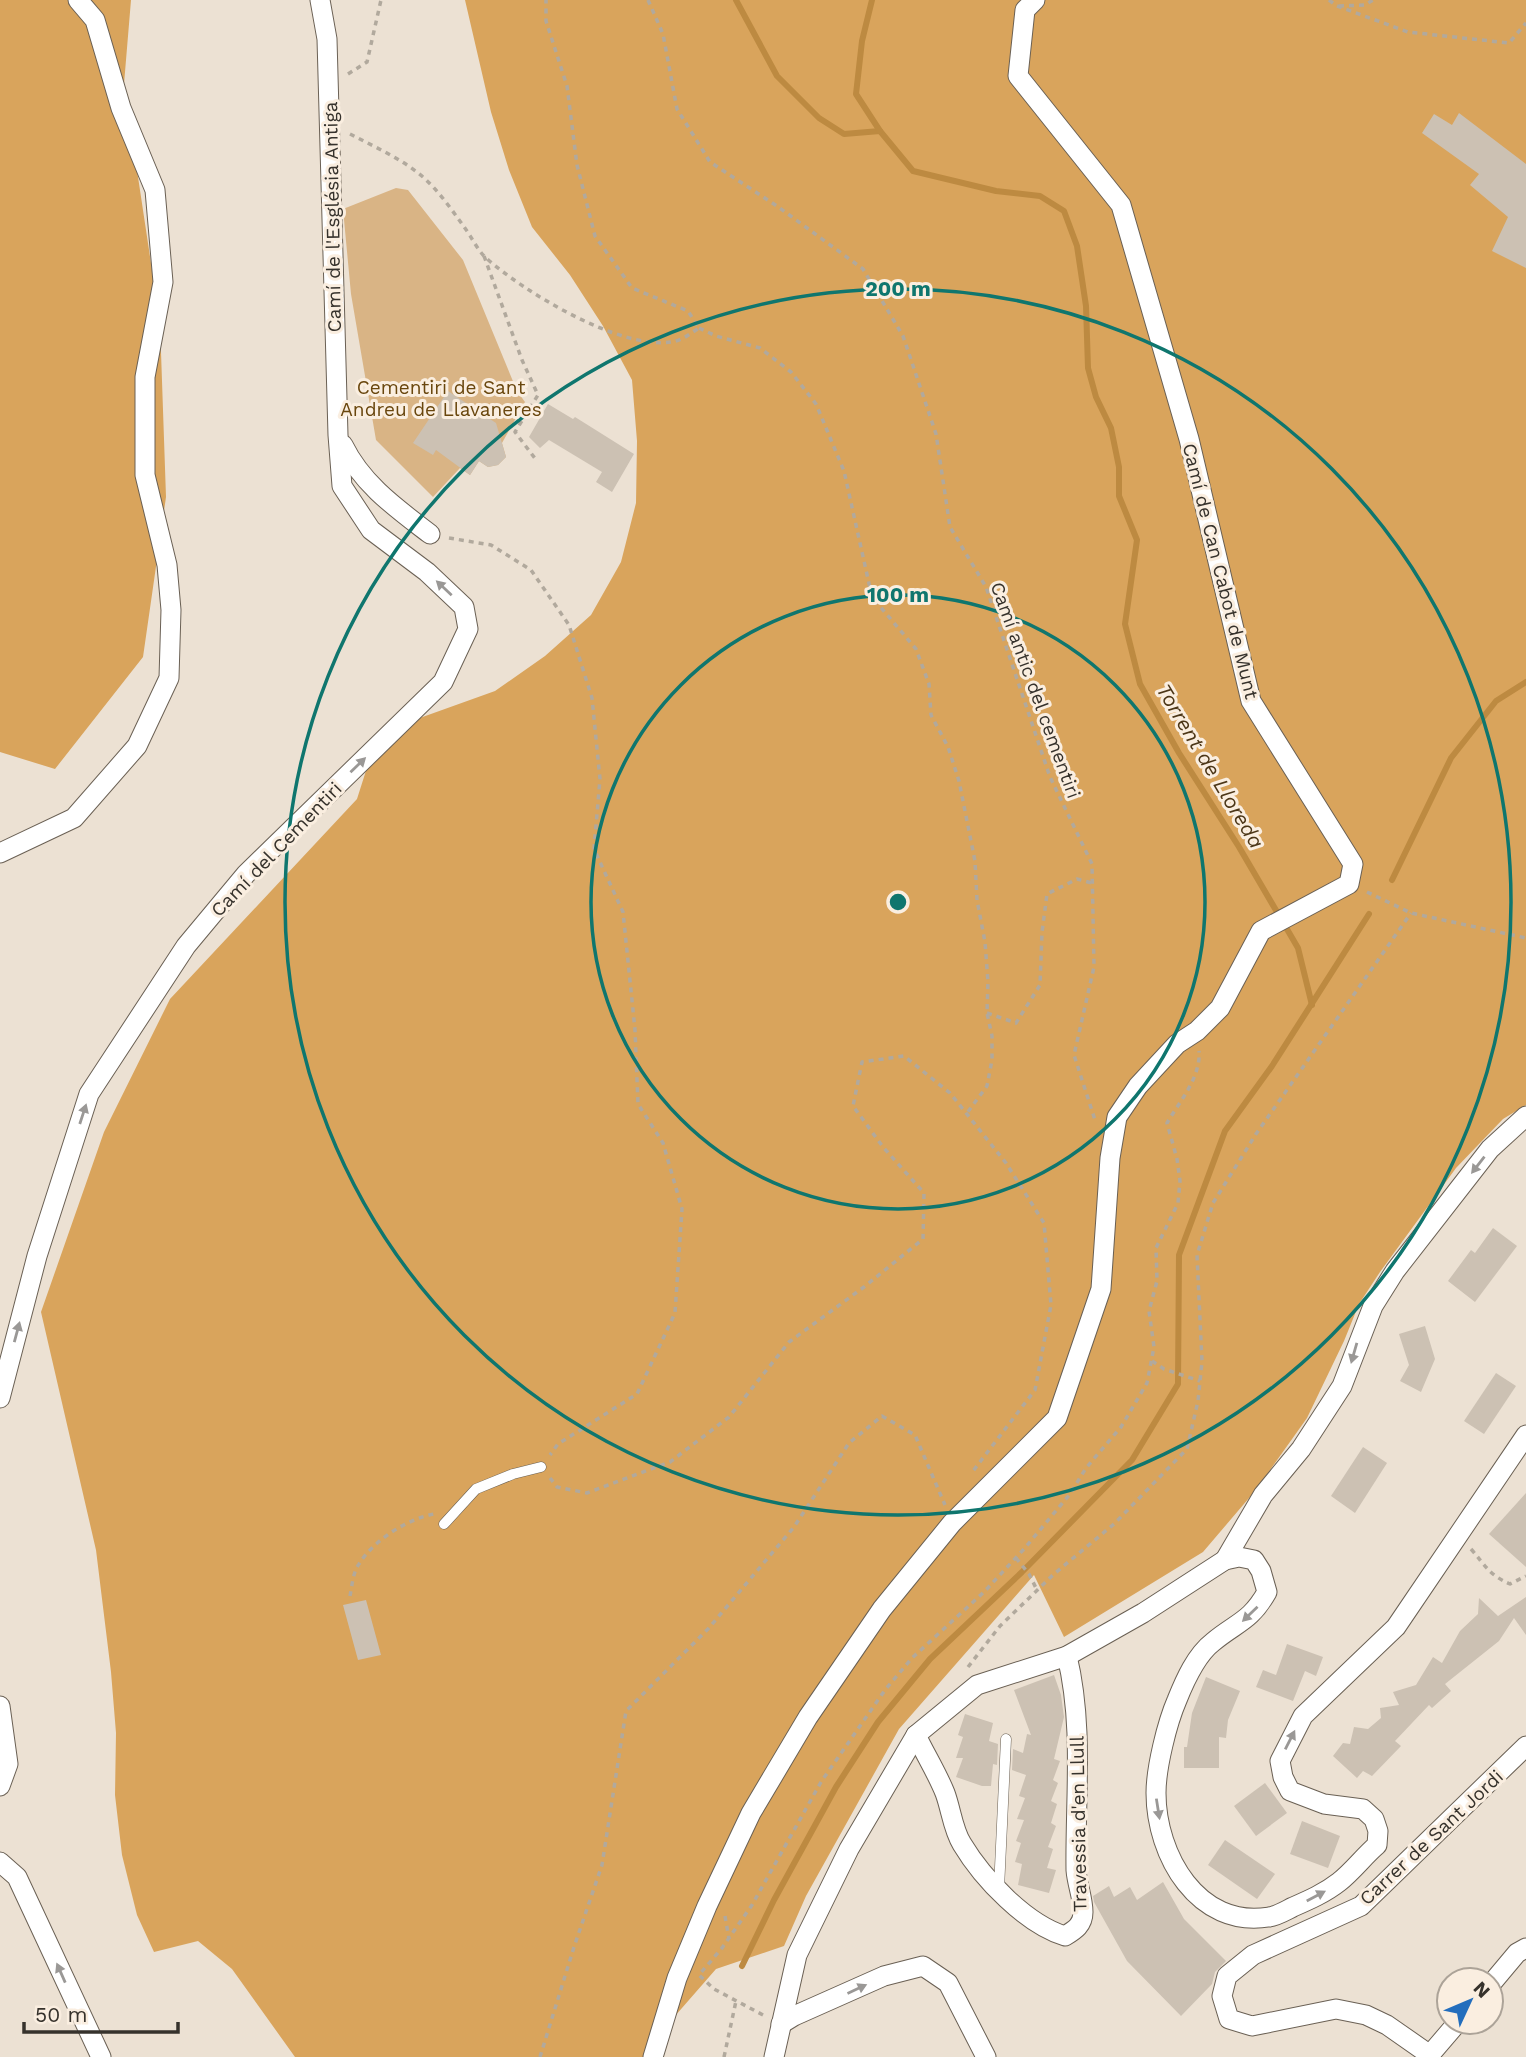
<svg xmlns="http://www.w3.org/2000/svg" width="1526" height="2057" viewBox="0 0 1526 2057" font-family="'Work Sans',sans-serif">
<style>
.green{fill:#d9b485}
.forest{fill:#d9a45c}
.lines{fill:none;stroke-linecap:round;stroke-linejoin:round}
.stream{stroke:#bd8a41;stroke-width:6}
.building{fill:#ccc1b3}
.lane-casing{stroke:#6a6054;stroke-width:11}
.street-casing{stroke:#6a6054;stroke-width:21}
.path{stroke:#b1a99d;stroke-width:3.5;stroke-dasharray:5 5;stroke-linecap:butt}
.lane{stroke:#fff;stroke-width:10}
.street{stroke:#fff;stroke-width:19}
.oneway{fill:#9a9896}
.ring{fill:none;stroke:#0f766e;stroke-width:3.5}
.labels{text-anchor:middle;stroke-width:6;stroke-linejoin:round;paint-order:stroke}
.street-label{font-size:19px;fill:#36322c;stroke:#faeee0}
.park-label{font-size:19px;fill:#69460d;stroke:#faeee0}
.water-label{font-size:21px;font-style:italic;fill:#4c3617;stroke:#faeee0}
.centre{fill:#0f766e;stroke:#faeee0;stroke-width:3.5}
.ring-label{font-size:21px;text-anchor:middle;font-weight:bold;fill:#0f766e;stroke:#faeee0;stroke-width:6;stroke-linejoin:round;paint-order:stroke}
</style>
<rect width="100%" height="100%" fill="#ece1d3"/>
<polygon class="green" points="396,188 408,190 463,260 517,391 525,402 502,443 506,457 498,465 488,467 479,461 470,475 460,468 433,497 376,440 351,294 343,209"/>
<g class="forest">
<polygon points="0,0 131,0 124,84 160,323 166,497 143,657 55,769 0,752"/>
<polygon points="465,0 1526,0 1526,1105 1503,1119 1456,1168 1380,1272 1359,1304 1344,1341 1307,1418 1255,1491 1203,1552 1064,1637 1034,1575 899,1729 806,1896 784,1946 716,1969 675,2016 654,2057 295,2057 232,1969 198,1941 154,1952 137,1915 122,1855 115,1795 116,1733 111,1672 96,1550 41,1312 104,1132 170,999 357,799 378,733 495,691 545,656 591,615 621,562 636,503 637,441 632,380 603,326 570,275 532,227 509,170 491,112"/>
</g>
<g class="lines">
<g class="stream">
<polyline points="736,0 777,76 819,118 844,134 880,131 913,171 996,191 1040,196 1064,211 1077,246 1086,306 1088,368 1096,397 1111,428 1119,467 1119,496 1137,540 1125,624 1140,684 1179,753 1239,847 1298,948 1312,1005"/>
<polyline points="872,0 862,41 856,94 880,131"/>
<polyline points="1392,880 1451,758 1496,701 1526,682"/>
<polyline points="742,1966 774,1900 836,1787 878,1722 930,1659 1022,1572 1132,1460 1178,1384 1179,1255 1225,1131 1272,1066 1369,914"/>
</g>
</g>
<g class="building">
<polygon points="1459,113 1526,164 1526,268 1492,251 1508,217 1470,185 1479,174 1422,133 1434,114 1452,125"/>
<polygon points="448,391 496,423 506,457 498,465 488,467 479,461 470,475 436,450 433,455 413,443"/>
<polygon points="548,404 573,419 575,417 634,454 612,492 596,482 602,472 549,440 540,448 529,437"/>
<polygon points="1493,1228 1517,1246 1475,1302 1448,1281 1471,1250 1475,1253"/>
<polygon points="1425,1326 1435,1359 1421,1392 1400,1381 1409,1365 1399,1334"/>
<polygon points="1496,1373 1516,1386 1484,1434 1464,1421"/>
<polygon points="1363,1447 1387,1463 1355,1513 1331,1496"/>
<polygon points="1526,1493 1526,1567 1489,1534"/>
<polygon points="1526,1597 1526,1635 1514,1618 1499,1641 1445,1684 1451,1691 1432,1708 1429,1705 1395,1741 1401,1746 1372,1776 1363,1771 1357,1778 1333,1756 1343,1743 1350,1744 1354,1727 1368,1729 1381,1718 1380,1708 1399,1705 1393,1692 1416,1685 1433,1657 1442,1663 1460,1631 1478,1614 1479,1598 1498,1616"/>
<polygon points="366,1600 381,1655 358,1660 343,1605"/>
<polygon points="1287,1644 1323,1657 1316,1676 1305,1671 1293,1701 1256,1687 1263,1670 1276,1675"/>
<polygon points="1054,1675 1061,1695 1064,1717 1054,1759 1060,1761 1053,1780 1058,1783 1051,1801 1057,1804 1051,1823 1056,1826 1048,1847 1053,1849 1047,1868 1056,1870 1049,1893 1018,1885 1022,1864 1015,1862 1021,1843 1016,1841 1024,1820 1017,1819 1025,1798 1019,1796 1026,1775 1012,1770 1013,1749 1023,1753 1027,1734 1031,1735 1014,1690"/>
<polygon points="1206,1677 1240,1691 1228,1720 1226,1738 1219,1737 1219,1768 1184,1768 1184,1747 1187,1747 1192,1713"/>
<polygon points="965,1714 993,1723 989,1741 998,1744 997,1765 993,1764 991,1786 982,1786 956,1777 963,1758 956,1758 963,1737 958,1735"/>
<polygon points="1265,1783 1287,1813 1256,1836 1234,1806"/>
<polygon points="1302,1821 1340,1836 1328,1868 1290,1854"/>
<polygon points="1225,1840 1275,1874 1257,1899 1208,1865"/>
<polygon points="1163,1882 1184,1919 1226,1961 1215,1972 1212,1984 1181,2016 1127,1961 1094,1902 1093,1896 1109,1886 1114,1897 1130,1887 1137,1900"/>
</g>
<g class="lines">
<g class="lane-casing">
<g id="lane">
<polyline points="444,1524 476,1489 513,1474 541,1467"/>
<polyline points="999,1889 1006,1739"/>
</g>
</g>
<g class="street-casing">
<g id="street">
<path d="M343,445C362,484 396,508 430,534"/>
<polyline points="0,853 74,818 137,746 169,678 171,610 167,565 145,475 145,377 163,282 155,190 121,108 95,20 78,0"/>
<polyline points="0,1398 37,1256 89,1094 186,946 246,874 443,682 468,629 464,607 427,572 371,530 342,486 338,435 327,39 320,0"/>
<polyline points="1225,1560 1263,1495 1301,1449 1342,1386 1373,1306 1395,1271 1490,1149 1526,1116"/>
<polyline points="0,1706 8,1764 0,1786"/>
<path d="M916,1735C925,1754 937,1773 945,1793C951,1809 953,1830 962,1844C983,1879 1026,1924 1065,1936C1075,1930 1083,1925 1083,1912C1083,1898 1077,1884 1076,1870C1075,1798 1084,1726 1067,1656"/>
<polyline points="0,1862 17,1877 101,2057"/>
<polyline points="1491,1984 1517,1953 1526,1948"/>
<polyline points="781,2024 794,2016 884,1976 923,1966 948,1983 986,2057"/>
<polyline points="1430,2055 1387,2025 1366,2015 1336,2009 1252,2026 1229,2019 1222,1996 1227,1976 1253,1955 1361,1906 1526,1746"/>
<polyline points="653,2057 677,1978 707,1906 751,1813 808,1717 882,1609 952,1523 1057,1418 1101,1289 1110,1158 1117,1117 1138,1086 1177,1044 1197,1031 1220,1008 1261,931 1349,884 1353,864 1251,701 1189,439 1121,205 1018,76 1025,10 1035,0"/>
<path d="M774,2057L797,1955L849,1849L916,1735L977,1685L1067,1656L1143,1613L1225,1560L1239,1557L1254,1560L1261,1571L1267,1592C1250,1622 1237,1622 1213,1642C1196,1655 1185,1680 1177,1700C1167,1723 1156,1768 1156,1793C1156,1855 1198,1929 1269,1917C1277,1916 1285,1911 1293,1907C1309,1900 1325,1893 1339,1882C1353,1871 1364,1856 1377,1845L1378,1831L1374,1819L1363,1809L1324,1804L1290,1791L1283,1777L1280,1761L1303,1716L1396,1627L1526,1435"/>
<polyline points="1428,2057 1458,2022"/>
</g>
</g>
<g class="path">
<polyline points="648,0 663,34 677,109 710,162 777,206 863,269 903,336 936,434 950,527 986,587 1050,777 1092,864 1094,967 1074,1055 1095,1120"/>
<polyline points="1329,0 1337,6 1408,32 1509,43 1526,23"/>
<polyline points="1339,6 1365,5 1373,0"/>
<polyline points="348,74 367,62 381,0"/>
<path d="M350,134C375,147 402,159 423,177C440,192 454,213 467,231C473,240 478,250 485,257C522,291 620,350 671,342C681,341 690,334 699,328L688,311L632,288L595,236L577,165L567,86L546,21V0"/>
<polyline points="484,256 522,360 538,395 515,432 537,461"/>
<polyline points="699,328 716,336 760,348 791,372 816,404 844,471 872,597 916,649 929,684 931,715 948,747 959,781 975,861 977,900 985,942 988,982 987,1013 992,1036 992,1060 987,1086 967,1113"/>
<polyline points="449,538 491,545 531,570 569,625 592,698 600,779 594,849 623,912 635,1030 638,1104 663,1143 682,1209 675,1313 637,1394 558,1444 550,1455"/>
<polyline points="1367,892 1411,913 1526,938"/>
<polyline points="987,1013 1016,1023 1040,985 1042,932 1047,894 1077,879 1092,883"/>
<polyline points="1152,1361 1164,1369 1200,1381"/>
<polyline points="550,1478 557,1487 587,1493 670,1462 729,1417 789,1342 864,1287 923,1239 924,1193 883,1147 853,1106 862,1062 904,1056 950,1093 1006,1163 1044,1223 1051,1305 1035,1390 973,1471"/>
<path d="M1471,1549C1485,1565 1489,1575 1510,1584L1526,1576"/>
<polyline points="1016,1558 1029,1574 1037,1590"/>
<path d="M350,1596C352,1586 353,1572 359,1564C374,1540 407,1519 434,1514"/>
<polyline points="968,1667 1000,1626 1054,1574 1114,1524 1187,1449 1198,1401 1202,1362 1197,1255 1213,1203 1256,1134 1411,913"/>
<polyline points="725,1916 729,1939"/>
<path d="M763,2015L714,1989L699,1975L722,1948L752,1905L821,1782L885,1690L912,1658L984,1592L1024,1549L1070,1494L1086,1468L1121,1427L1147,1383L1154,1347L1149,1311L1157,1281L1156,1248L1178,1203L1180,1181L1177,1159L1167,1123C1180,1101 1201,1077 1199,1051"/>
<polyline points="540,2057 574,1947 602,1865 626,1711 708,1629 794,1527 849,1443 882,1416 915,1435 945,1505"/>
<polyline points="724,2057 736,2001"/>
</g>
<use href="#lane" class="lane"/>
<use href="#street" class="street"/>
</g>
<defs><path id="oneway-solid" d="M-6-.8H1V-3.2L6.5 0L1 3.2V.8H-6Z" transform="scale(1.75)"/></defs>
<g class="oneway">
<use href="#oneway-solid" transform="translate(444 588) rotate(-137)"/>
<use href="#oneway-solid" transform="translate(358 765) rotate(-44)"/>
<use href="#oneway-solid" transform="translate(83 1114) rotate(-72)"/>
<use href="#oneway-solid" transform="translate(1478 1165) rotate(128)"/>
<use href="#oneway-solid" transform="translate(17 1332) rotate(-75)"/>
<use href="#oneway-solid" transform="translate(1354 1353) rotate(106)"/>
<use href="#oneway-solid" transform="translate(1250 1614) rotate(136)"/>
<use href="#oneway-solid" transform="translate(1290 1740) rotate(-63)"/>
<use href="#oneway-solid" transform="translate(1158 1809) rotate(81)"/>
<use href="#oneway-solid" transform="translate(1316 1896) rotate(-28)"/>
<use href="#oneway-solid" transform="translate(61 1973) rotate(-114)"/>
<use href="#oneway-solid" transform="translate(857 1989) rotate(-25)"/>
</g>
<g class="ring">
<circle cx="898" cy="902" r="307"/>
<circle cx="898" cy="902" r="613"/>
</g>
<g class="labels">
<g class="street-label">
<text transform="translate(332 217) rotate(-91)" y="7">Camí de l'Església Antiga</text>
<text transform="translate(1221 571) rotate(76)" y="7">Camí de Can Cabot de Munt</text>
<text transform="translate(1036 690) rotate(70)" y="7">Camí antic del cementiri</text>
<text transform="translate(276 849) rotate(-46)" y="7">Camí del Cementiri</text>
<text transform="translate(1078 1824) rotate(-91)" y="7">Travessia d'en Llull</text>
<text transform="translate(1431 1837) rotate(-43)" y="7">Carrer de Sant Jordi</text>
</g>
<g class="park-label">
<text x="441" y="394">Cementiri de Sant<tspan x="441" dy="22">Andreu de Llavaneres</tspan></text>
</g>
<g class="water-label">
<text transform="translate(1210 766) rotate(59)" y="7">Torrent de Lloreda</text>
</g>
</g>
<circle cx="898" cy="902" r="10" class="centre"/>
<g class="ring-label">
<text x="898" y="296">200 m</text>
<text x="898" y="602">100 m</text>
</g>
<g transform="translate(1470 2001) rotate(46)"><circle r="33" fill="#faeee0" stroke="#aca398" stroke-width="2"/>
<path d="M0-5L12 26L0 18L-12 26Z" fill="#236ebd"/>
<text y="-10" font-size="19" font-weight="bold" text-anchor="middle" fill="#36322c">N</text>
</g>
<path d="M24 2022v10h154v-10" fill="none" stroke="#36322c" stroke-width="3.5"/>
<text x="35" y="2022" font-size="21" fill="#36322c" stroke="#faeee0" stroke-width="5" paint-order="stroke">50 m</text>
</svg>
